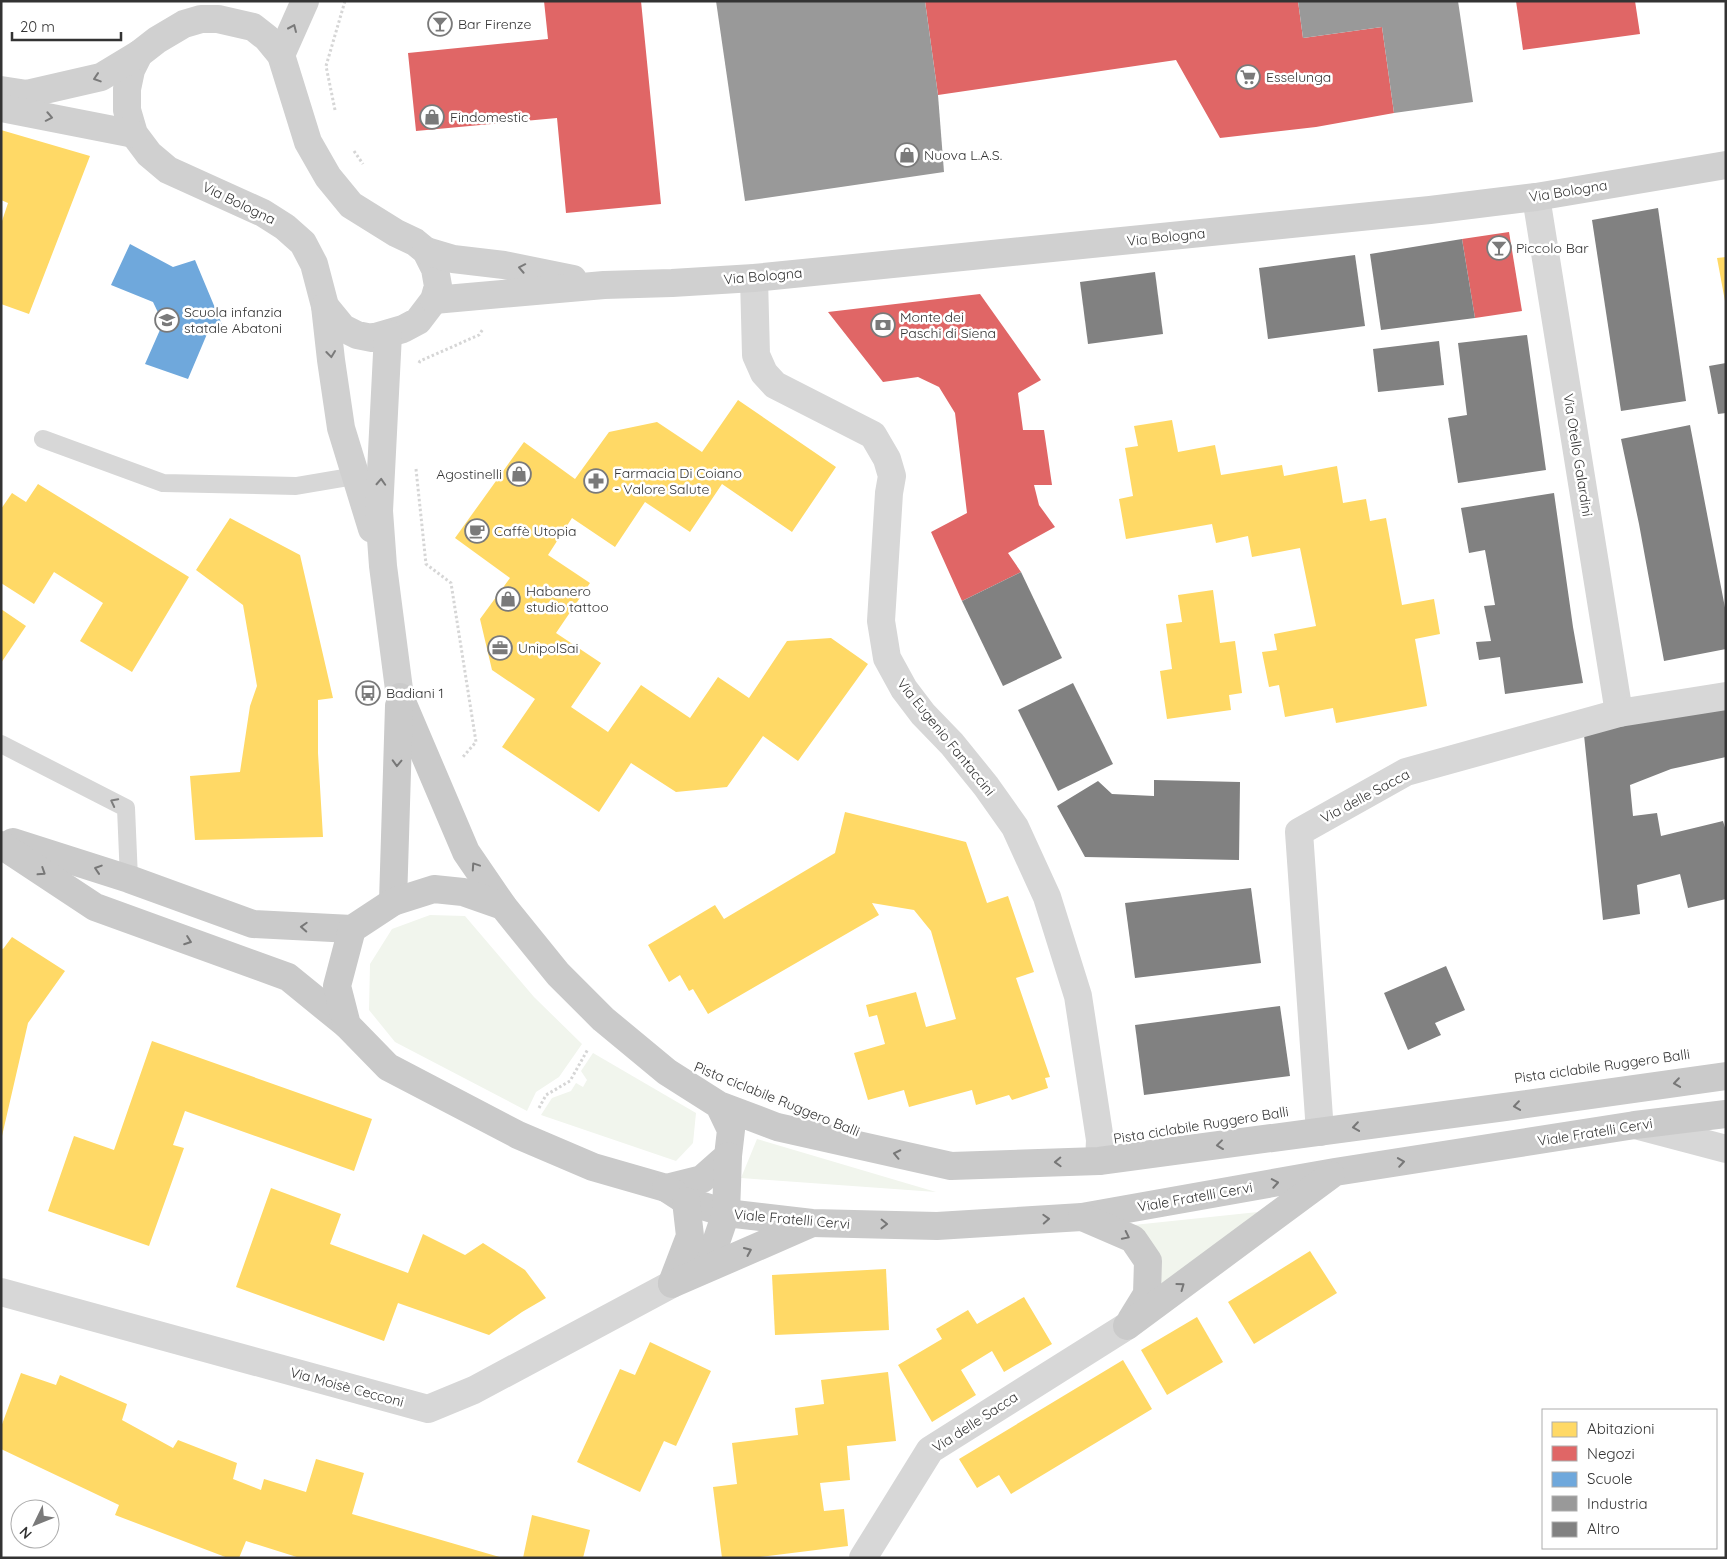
<svg xmlns="http://www.w3.org/2000/svg" width="1727" height="1559" viewBox="0 0 1727 1559" font-family="Quicksand,sans-serif">
<style>
.green{fill:#f1f5ed}
.homes{fill:#ffd966}
.shops{fill:#e06666}
.schools{fill:#6fa8dc}
.industry{fill:#999}
.building{fill:#818181}
.lines{fill:none;stroke-linecap:round;stroke-linejoin:round}
.path{stroke:#d6d6d6;stroke-width:3;stroke-dasharray:2.5 2.5;stroke-linecap:butt}
.lane{stroke:#d7d7d7;stroke-width:18}
.street{stroke:#d7d7d7;stroke-width:28}
.secondary{stroke:#d0d0d0;stroke-width:28}
.primary{stroke:#cacaca;stroke-width:28}
.oneway{stroke:#7a7a7a}
.oneway2{stroke:#777}
.oneway3{stroke:#7d7d7d}
.labels{text-anchor:middle;stroke-width:5;stroke-linejoin:round;paint-order:stroke}
.poi-label{font-size:14px;fill:#333;stroke:#fff;text-anchor:start}
.street-label{font-size:14px;fill:#333;stroke:#fff}
</style>
<rect width="100%" height="100%" fill="#fff"/>
<g class="green">
<polygon points="430,915 465,916 534,997 582,1044 559,1077 536,1092 527,1111 395,1042 369,1010 370,964 392,929"/>
<polygon points="593,1053 696,1113 693,1143 676,1161 541,1115 552,1098 571,1091 576,1083 583,1087 587,1080 581,1071"/>
<polygon points="757,1139 936,1192 741,1178"/>
<polygon points="1258,1212 1157,1291 1124,1226"/>
</g>
<g class="homes">
<polygon points="1,130 90,156 29,314 1,304 1,224 8,203 1,200"/>
<polygon points="1726,257 1726,301 1725,301 1717,258"/>
<polygon points="738,400 836,467 792,532 722,484 690,532 645,502 615,547 572,518 548,555 590,583 556,633 601,663 571,707 608,732 641,685 690,718 718,677 749,698 787,641 831,638 868,664 798,761 763,736 727,787 676,792 631,763 599,812 502,747 535,699 492,670 480,619 510,578 455,538 524,442 575,479 609,432 657,422 702,452"/>
<polygon points="1172,420 1178,452 1215,445 1221,475 1282,465 1284,476 1337,466 1343,503 1366,499 1370,521 1386,518 1402,605 1434,599 1440,634 1415,639 1427,706 1336,723 1333,708 1285,717 1279,685 1269,687 1262,652 1277,650 1274,634 1316,626 1300,548 1252,557 1248,536 1216,543 1212,524 1126,539 1119,499 1133,496 1125,448 1138,446 1134,426"/>
<polygon points="38,484 189,577 132,672 80,641 103,603 54,572 34,604 1,583 1,509 12,493 26,502"/>
<polygon points="230,518 300,555 333,698 318,700 318,753 323,837 195,840 190,776 240,772 250,706 257,686 243,605 196,570"/>
<polygon points="1213,590 1220,643 1235,641 1242,693 1229,695 1231,710 1167,719 1160,671 1172,669 1166,624 1182,622 1178,595"/>
<polygon points="1,609 26,626 1,663"/>
<polygon points="845,812 966,842 987,903 1008,896 1034,972 1016,978 1050,1077 1045,1078 1048,1088 1012,1100 1009,1095 976,1105 972,1090 909,1107 904,1090 868,1100 854,1053 885,1044 877,1015 869,1017 866,1005 916,992 926,1027 956,1019 931,931 914,910 872,903 879,915 708,1014 693,989 689,991 680,975 669,982 648,945 715,905 724,919 835,853"/>
<polygon points="12,937 65,971 28,1023 2,1136 1,948 3,949"/>
<polygon points="152,1041 372,1119 354,1171 185,1111 173,1145 184,1148 149,1246 48,1211 74,1136 114,1150"/>
<polygon points="271,1188 341,1214 330,1244 408,1273 423,1234 465,1255 483,1243 525,1270 546,1298 522,1312 489,1335 398,1303 384,1341 236,1287"/>
<polygon points="1310,1251 1337,1293 1254,1344 1228,1302"/>
<polygon points="886,1269 889,1330 775,1335 772,1275"/>
<polygon points="1024,1297 1052,1344 1004,1372 992,1351 961,1370 976,1395 932,1422 898,1365 942,1339 936,1329 968,1310 977,1324"/>
<polygon points="1197,1317 1223,1362 1167,1395 1141,1350"/>
<polygon points="650,1342 711,1371 676,1446 664,1441 640,1492 577,1462 620,1369 635,1375"/>
<polygon points="1123,1360 1152,1409 1011,1494 999,1475 977,1488 959,1459"/>
<polygon points="888,1372 896,1441 847,1446 850,1480 820,1483 824,1511 844,1509 848,1546 751,1558 722,1558 713,1487 737,1484 732,1443 798,1435 795,1408 824,1404 821,1380"/>
<polygon points="21,1373 56,1385 60,1375 127,1404 122,1420 173,1448 178,1440 237,1463 233,1479 261,1490 264,1479 306,1492 316,1459 364,1473 352,1514 503,1558 300,1558 246,1541 239,1558 228,1558 115,1515 119,1505 1,1449 1,1427"/>
<polygon points="532,1515 590,1530 583,1558 523,1558"/>
</g>
<g class="shops">
<polygon points="544,1 641,1 661,204 566,213 557,118 416,131 408,53 548,39"/>
<polygon points="925,1 1298,1 1303,38 1382,27 1394,113 1316,127 1220,138 1176,60 938,95"/>
<polygon points="1516,1 1635,1 1640,34 1523,50"/>
<polygon points="1509,232 1522,311 1475,318 1462,239"/>
<polygon points="980,294 1041,380 1018,393 1023,430 1044,430 1052,485 1034,485 1039,505 1055,527 1008,553 1021,572 962,601 931,532 967,513 955,413 939,387 918,377 883,382 828,312"/>
</g>
<polygon class="schools" points="130,244 173,267 195,260 223,327 207,334 188,379 145,364 163,323 153,302 111,285"/>
<g class="industry">
<polygon points="716,1 925,1 938,95 944,172 745,201"/>
<polygon points="1298,1 1458,1 1473,102 1394,113 1382,27 1303,38"/>
</g>
<g class="building">
<polygon points="1658,208 1686,401 1621,411 1592,220"/>
<polygon points="1462,239 1475,318 1381,330 1370,254"/>
<polygon points="1355,255 1365,326 1268,339 1259,268"/>
<polygon points="1155,272 1163,334 1088,344 1080,282"/>
<polygon points="1527,335 1546,470 1458,483 1448,418 1467,415 1458,343"/>
<polygon points="1439,341 1444,385 1378,392 1373,349"/>
<polygon points="1726,363 1726,413 1718,414 1709,366"/>
<polygon points="1690,425 1726,613 1726,649 1664,661 1639,524 1621,439"/>
<polygon points="1554,493 1573,627 1583,683 1505,694 1500,657 1479,660 1476,642 1491,641 1484,606 1495,605 1485,550 1469,553 1461,508"/>
<polygon points="1021,572 1062,658 1003,686 962,601"/>
<polygon points="1073,683 1113,764 1058,791 1018,710"/>
<polygon points="1726,701 1726,757 1671,769 1630,785 1633,816 1657,813 1661,836 1723,821 1726,831 1726,899 1688,908 1680,874 1637,885 1640,914 1603,920 1584,735"/>
<polygon points="1154,780 1240,782 1239,860 1085,857 1057,806 1098,781 1112,794 1154,796"/>
<polygon points="1251,888 1261,963 1135,978 1125,903"/>
<polygon points="1446,966 1465,1010 1435,1023 1441,1035 1408,1050 1384,993"/>
<polygon points="1280,1006 1290,1076 1144,1095 1135,1025"/>
</g>
<g class="lines">
<g class="path">
<polyline points="335,110 326,66 345,1"/>
<polyline points="354,151 363,164"/>
<polyline points="419,363 420,361 479,335 483,329"/>
<polyline points="416,469 426,564 451,583 476,742 462,758"/>
<polyline points="539,1108 546,1095 570,1081 588,1049"/>
</g>
<g class="lane">
<polyline points="43,439 163,483 296,486 355,476"/>
<polyline points="1,744 126,808 129,879"/>
</g>
<g class="street">
<polyline points="1536,197 1619,713"/>
<polyline points="754,278 756,355 764,373 775,385 873,435 887,459 892,476 889,493 881,621 887,658 904,689 923,714 952,744 986,786 1015,827 1047,897 1078,996 1100,1140 1099,1161"/>
<polyline points="1635,1125 1726,1149"/>
<polyline points="1320,1132 1299,832 1406,772 1619,713 1726,696"/>
<polyline points="1,1292 428,1409 474,1390 672,1284"/>
<polyline points="863,1558 930,1450 1127,1326"/>
</g>
<g class="secondary">
<polygon points="201,19 218,19 253,27 267,38 281,55 308,142 328,177 351,205 396,233 415,242 426,251 435,269 438,286 434,300 418,321 403,329 372,338 357,335 343,328 325,306 314,264 303,243 285,227 263,213 168,170 149,154 134,134 127,110 127,89 131,70 139,54 157,40 184,24"/>
<polyline points="281,55 305,1"/>
<polyline points="1,90 27,94 101,77 139,54"/>
<polyline points="1,108 134,134"/>
<polyline points="426,251 453,259 504,265 573,279"/>
<polyline points="434,300 604,285 672,283 754,278 1430,210 1536,197 1726,165"/>
<polyline points="325,306 331,360 341,428 372,529"/>
<polyline points="388,334 379,511 383,566 400,697"/>
</g>
<g class="primary">
<polyline points="400,697 466,852 503,906"/>
<polyline points="13,842 129,879 253,924 352,929"/>
<polyline points="1,845 95,907 288,977 347,1025"/>
<polyline points="393,902 399,706"/>
<polyline points="719,1105 731,1130 728,1156 702,1179 666,1188 593,1167 518,1135 388,1067 347,1025 337,986 352,929 393,902 434,889 463,892 503,906 558,974 603,1019 667,1072 719,1105 777,1127 951,1166 1099,1161 1505,1107 1726,1076"/>
<polyline points="666,1188 686,1201 726,1213 812,1223 937,1226 1082,1217 1335,1172 1635,1125 1726,1114"/>
<polyline points="1082,1217 1133,1239 1148,1261 1147,1294 1131,1320"/>
<polyline points="690,1269 713,1251 726,1213 728,1156"/>
<polyline points="672,1283 690,1236 686,1201"/>
<polyline points="672,1284 810,1224"/>
<polyline points="1127,1326 1331,1175"/>
</g>
</g>
<defs><path id="oneway-chevron" d="M-2-3.5L2.5 0L-2 3.5" fill="none" stroke-width="1.6" stroke-linecap="round" stroke-linejoin="round" transform="scale(1.25)"/></defs>
<g class="oneway">
<use href="#oneway-chevron" transform="translate(293 28) rotate(-66)"/>
<use href="#oneway-chevron" transform="translate(97 78) rotate(162)"/>
<use href="#oneway-chevron" transform="translate(49 117) rotate(11)"/>
<use href="#oneway-chevron" transform="translate(522 268) rotate(-169)"/>
<use href="#oneway-chevron" transform="translate(331 354) rotate(83)"/>
<use href="#oneway-chevron" transform="translate(381 482) rotate(-87)"/>
</g>
<g class="oneway2">
<use href="#oneway-chevron" transform="translate(397 763) rotate(92)"/>
<use href="#oneway-chevron" transform="translate(475 866) rotate(-124)"/>
<use href="#oneway-chevron" transform="translate(98 869) rotate(-162)"/>
<use href="#oneway-chevron" transform="translate(42 872) rotate(33)"/>
<use href="#oneway-chevron" transform="translate(304 927) rotate(-177)"/>
<use href="#oneway-chevron" transform="translate(188 941) rotate(20)"/>
<use href="#oneway-chevron" transform="translate(1677 1083) rotate(172)"/>
<use href="#oneway-chevron" transform="translate(1517 1106) rotate(172)"/>
<use href="#oneway-chevron" transform="translate(1356 1127) rotate(172)"/>
<use href="#oneway-chevron" transform="translate(1220 1145) rotate(173)"/>
<use href="#oneway-chevron" transform="translate(897 1154) rotate(-168)"/>
<use href="#oneway-chevron" transform="translate(1058 1162) rotate(178)"/>
<use href="#oneway-chevron" transform="translate(1401 1162) rotate(-9)"/>
<use href="#oneway-chevron" transform="translate(1275 1183) rotate(-10)"/>
<use href="#oneway-chevron" transform="translate(1046 1219) rotate(-3)"/>
<use href="#oneway-chevron" transform="translate(884 1224) rotate(1)"/>
<use href="#oneway-chevron" transform="translate(1126 1236) rotate(26)"/>
<use href="#oneway-chevron" transform="translate(748 1251) rotate(-24)"/>
<use href="#oneway-chevron" transform="translate(1181 1286) rotate(-36)"/>
</g>
<use class="oneway3" href="#oneway-chevron" transform="translate(114 802) rotate(-153)"/>
<defs>
<g id="bar-ring" transform="scale(1.25)"><circle r="9.5" fill="#fff" stroke="#7a7a7a" stroke-width="1.5"/><path d="M-6-5H6L.8 .8V4.5H3.5V6h-7V4.5H-.8V.8Z" fill="#7a7a7a"/></g>
<g id="supermarket-ring" transform="scale(1.25)"><circle r="9.5" fill="#fff" stroke="#7a7a7a" stroke-width="1.5"/><path d="M-6-5.5h2.5l.6 2H6L4.5 2H-2.5L-4.4-4H-6ZM-1.5 3.2a1.3 1.3 0 1 0 .1 0ZM3 3.2a1.3 1.3 0 1 0 .1 0Z" fill="#7a7a7a"/></g>
<g id="shop-ring" transform="scale(1.25)"><circle r="9.5" fill="#fff" stroke="#7a7a7a" stroke-width="1.5"/><path d="M-5-2.5h2.3a2.7 3.5 0 0 1 5.4 0H5L5.5 6h-11ZM-1.5-2.5h3a1.5 2.3 0 0 0-3 0Z" fill="#7a7a7a"/></g>
<g id="school-ring" transform="scale(1.25)"><circle r="9.5" fill="#fff" stroke="#7a7a7a" stroke-width="1.5"/><path d="M0-5L7-2L0 1L-7-2ZM-4 1L0 2.5L4 1V4Q0 6-4 4Z" fill="#7a7a7a"/></g>
<g id="bank-ring" transform="scale(1.25)"><circle r="9.5" fill="#fff" stroke="#7a7a7a" stroke-width="1.5"/><path d="M-6-4H6V4H-6ZM0-2.3a2.3 2.3 0 1 0 0 4.6a2.3 2.3 0 1 0 0-4.6Z" fill="#7a7a7a"/></g>
<g id="pharmacy-ring" transform="scale(1.25)"><circle r="9.5" fill="#fff" stroke="#7a7a7a" stroke-width="1.5"/><path d="M-2-6h4v4h4v4h-4v4h-4v-4h-4v-4h4Z" fill="#7a7a7a"/></g>
<g id="cafe-ring" transform="scale(1.25)"><circle r="9.5" fill="#fff" stroke="#7a7a7a" stroke-width="1.5"/><path d="M-5.5-4.5H6V0H3Q3 3.5 0 3.5H-2.5Q-5.5 3.5-5.5 0ZM3-3.2v2h1.7v-2ZM-6 4.5H4V6H-6Z" fill="#7a7a7a"/></g>
<g id="office-ring" transform="scale(1.25)"><circle r="9.5" fill="#fff" stroke="#7a7a7a" stroke-width="1.5"/><path d="M-6-3h4V-5.5h4V-3h4V5H-6ZM-1-4.5V-3h2v-1.5ZM-6 0V1H6V0Z" fill="#7a7a7a"/></g>
<g id="bus-ring" transform="scale(1.25)"><circle r="9.5" fill="#fff" stroke="#7a7a7a" stroke-width="1.5"/><path d="M-5-6H5V4H4V6H2V4H-2V6H-4V4H-5ZM-3.5-4V0h7V-4ZM-3.5 1.2v1.5H-2V1.2ZM2 1.2v1.5H3.5V1.2Z" fill="#7a7a7a"/></g>
</defs>
<g fill-rule="evenodd">
<use href="#bar-ring" x="440" y="24"/>
<use href="#supermarket-ring" x="1248" y="77"/>
<use href="#shop-ring" x="432" y="117"/>
<use href="#shop-ring" x="907" y="155"/>
<use href="#bar-ring" x="1499" y="248"/>
<use href="#school-ring" x="167" y="320"/>
<use href="#bank-ring" x="883" y="325"/>
<use href="#shop-ring" x="519" y="474"/>
<use href="#pharmacy-ring" x="596" y="481"/>
<use href="#cafe-ring" x="477" y="531"/>
<use href="#shop-ring" x="508" y="599"/>
<use href="#office-ring" x="500" y="648"/>
<use href="#bus-ring" x="368" y="693"/>
</g>
<g class="labels">
<g class="poi-label">
<text x="458" y="29">Bar Firenze</text>
<text x="1266" y="82">Esselunga</text>
<text x="450" y="122">Findomestic</text>
<text x="924" y="160">Nuova L.A.S.</text>
<text x="1516" y="253">Piccolo Bar</text>
<text x="184" y="317">Scuola infanzia<tspan x="184" dy="16">statale Abatoni</tspan></text>
<text x="900" y="322">Monte dei<tspan x="900" dy="16">Paschi di Siena</tspan></text>
<text x="614" y="478">Farmacia Di Coiano<tspan x="614" dy="16">- Valore Salute</tspan></text>
<text x="502" y="479" text-anchor="end">Agostinelli</text>
<text x="494" y="536">Caffè Utopia</text>
<text x="526" y="596">Habanero<tspan x="526" dy="16">studio tattoo</tspan></text>
<text x="518" y="653">UnipolSai</text>
<text x="386" y="698">Badiani 1</text>
</g>
<g class="street-label">
<text transform="translate(1568 191) rotate(-9)" y="5">Via Bologna</text>
<text transform="translate(239 203) rotate(26)" y="5">Via Bologna</text>
<text transform="translate(1166 237) rotate(-6)" y="5">Via Bologna</text>
<text transform="translate(763 276) rotate(-5)" y="5">Via Bologna</text>
<text transform="translate(1578 455) rotate(81)" y="5">Via Otello Galardini</text>
<text transform="translate(946 737) rotate(51)" y="5">Via Eugenio Fantaccini</text>
<text transform="translate(1365 796) rotate(-28)" y="5">Via delle Sacca</text>
<text transform="translate(1602 1066) rotate(-8)" y="5">Pista ciclabile Ruggero Balli</text>
<text transform="translate(777 1099) rotate(22)" y="5">Pista ciclabile Ruggero Balli</text>
<text transform="translate(1201 1125) rotate(-9)" y="5">Pista ciclabile Ruggero Balli</text>
<text transform="translate(1595 1132) rotate(-9)" y="5">Viale Fratelli Cervi</text>
<text transform="translate(1195 1197) rotate(-10)" y="5">Viale Fratelli Cervi</text>
<text transform="translate(792 1219) rotate(5)" y="5">Viale Fratelli Cervi</text>
<text transform="translate(347 1387) rotate(15)" y="5">Via Moisè Cecconi</text>
<text transform="translate(975 1422) rotate(-33)" y="5">Via delle Sacca</text>
</g>
</g>
<rect width="1727" height="1559" fill="none" stroke="#333333" stroke-width="5"/>
<rect x="1542" y="1409" width="175" height="140" fill="#ffffff" stroke="#adadad"/>
<rect x="1552" y="1422" width="25" height="15" fill="#ffd966" stroke="#adadad"/>
<text x="1587" y="1434" font-size="15" fill="#333333">Abitazioni</text>
<rect x="1552" y="1446" width="25" height="15" fill="#e06666" stroke="#adadad"/>
<text x="1587" y="1459" font-size="15" fill="#333333">Negozi</text>
<rect x="1552" y="1472" width="25" height="15" fill="#6fa8dc" stroke="#adadad"/>
<text x="1587" y="1484" font-size="15" fill="#333333">Scuole</text>
<rect x="1552" y="1496" width="25" height="15" fill="#999999" stroke="#adadad"/>
<text x="1587" y="1509" font-size="15" fill="#333333">Industria</text>
<rect x="1552" y="1522" width="25" height="15" fill="#818181" stroke="#adadad"/>
<text x="1587" y="1534" font-size="15" fill="#333333">Altro</text>
<g transform="translate(35 1524) rotate(227)"><circle r="24" fill="#ffffff" stroke="#adadad"/>
<path d="M0-4L9 19L0 12L-9 19Z" fill="#7a7a7a"/>
<text y="-8" font-size="14" font-weight="bold" text-anchor="middle" fill="#333333">N</text>
</g>
<path d="M12 32v8h109v-8" fill="none" stroke="#333333" stroke-width="2.5"/>
<text x="20" y="32" font-size="15" fill="#333333" stroke="#ffffff" stroke-width="4" paint-order="stroke">20 m</text>
</svg>
